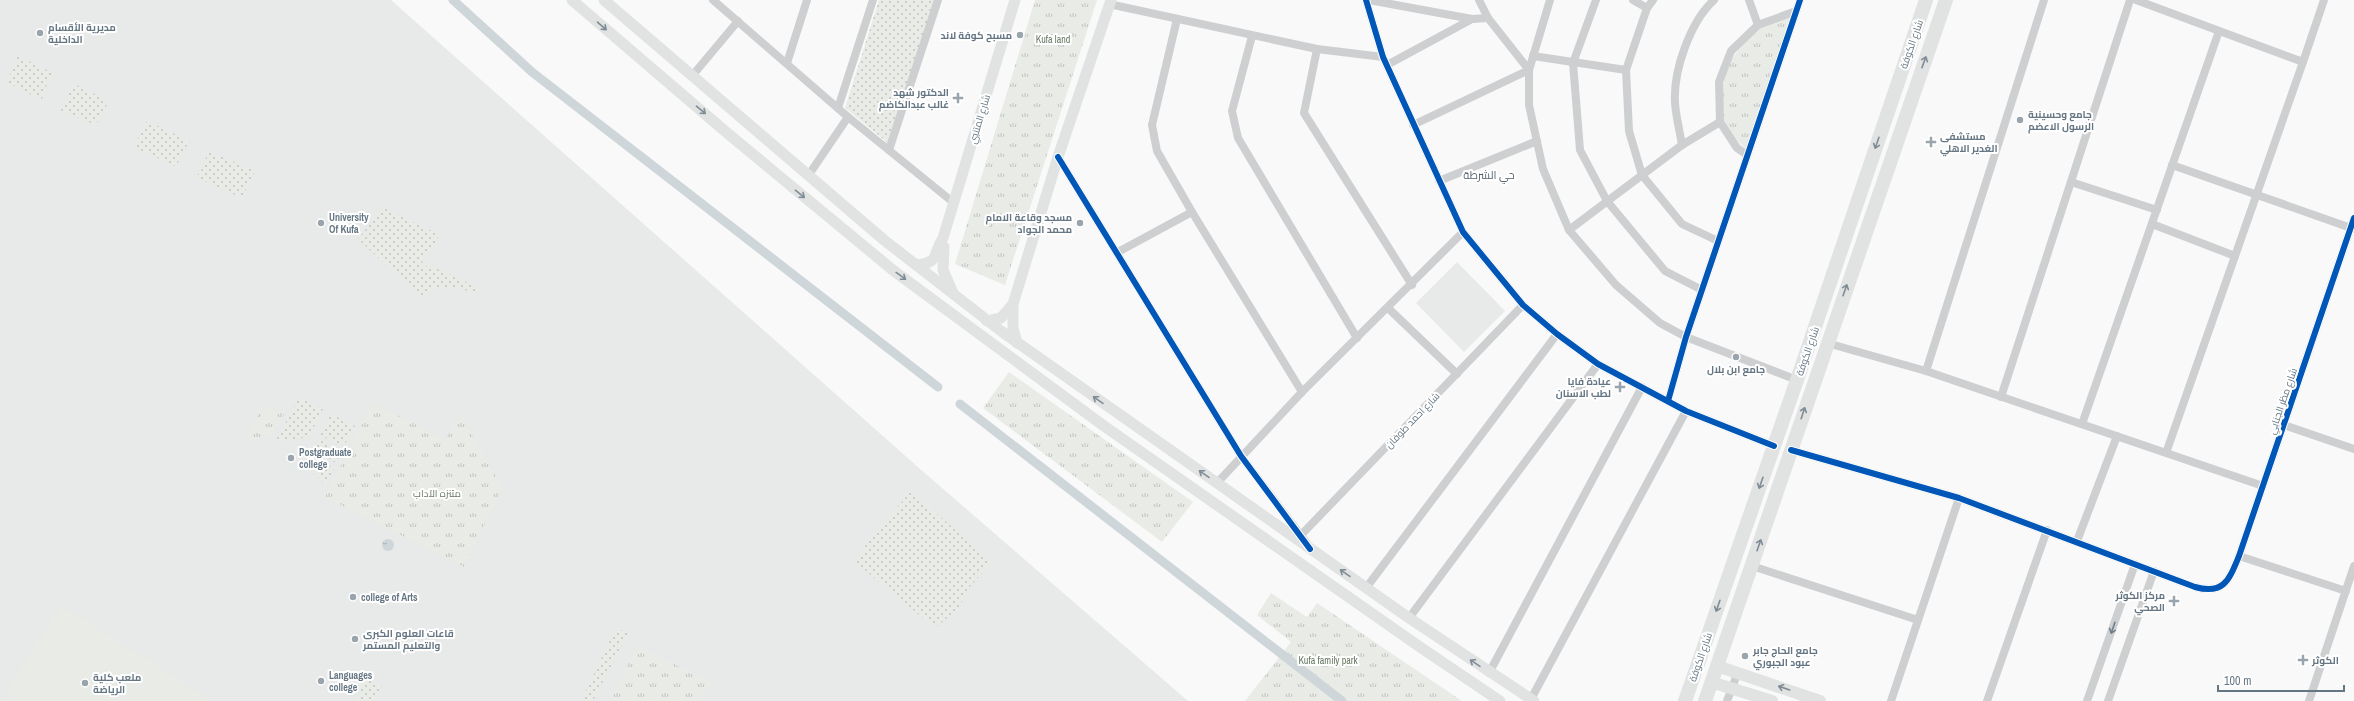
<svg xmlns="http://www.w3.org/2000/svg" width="2354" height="701" viewBox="0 0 2354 701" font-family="'Archivo Narrow',Cairo,sans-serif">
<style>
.built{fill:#e8e9e9}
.grass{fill:#e8ebe6}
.park{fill:url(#park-tufts)}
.garden{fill:url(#garden-dots)}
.water{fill:url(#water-ripples)}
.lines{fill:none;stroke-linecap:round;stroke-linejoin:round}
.canal{stroke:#ced6d9;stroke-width:9}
.street{stroke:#cecfd0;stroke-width:8}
.secondary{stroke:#e1e2e2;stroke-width:11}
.primary{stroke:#e1e2e2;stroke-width:12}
.highway{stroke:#e1e2e2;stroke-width:14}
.cycleway-casing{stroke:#fff;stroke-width:8}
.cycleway{stroke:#0057b8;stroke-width:6}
.oneway{stroke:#7e8c96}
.oneway2{stroke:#707f8b}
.poi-dot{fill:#99a4ac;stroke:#fff;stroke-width:1.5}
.labels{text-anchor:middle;stroke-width:4;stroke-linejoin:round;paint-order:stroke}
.poi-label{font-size:10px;font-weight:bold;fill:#657683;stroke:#fff;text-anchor:start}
.park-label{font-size:10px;fill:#687a64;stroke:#fff}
.street-label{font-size:10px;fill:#657683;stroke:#fff}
.neighbourhood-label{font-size:11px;fill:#57646e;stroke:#fff}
</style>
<defs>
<pattern id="park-tufts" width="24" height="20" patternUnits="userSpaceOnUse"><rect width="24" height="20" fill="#e8ebe6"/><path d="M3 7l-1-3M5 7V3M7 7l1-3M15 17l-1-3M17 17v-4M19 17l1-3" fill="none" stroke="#c0c3c0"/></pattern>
<pattern id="garden-dots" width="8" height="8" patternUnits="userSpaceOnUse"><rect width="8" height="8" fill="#e8ebe6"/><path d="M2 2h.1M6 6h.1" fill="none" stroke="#c0c3c0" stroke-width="1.8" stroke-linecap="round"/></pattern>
<pattern id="water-ripples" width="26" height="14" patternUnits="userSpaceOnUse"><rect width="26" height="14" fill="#ced6d9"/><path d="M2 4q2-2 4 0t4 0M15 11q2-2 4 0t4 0" fill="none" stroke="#abb2b5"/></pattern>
</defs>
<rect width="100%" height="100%" fill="#f9f9f9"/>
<g class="built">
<polygon points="0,0 391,0 919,468 1188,701 0,701"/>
<polygon points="1457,262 1505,311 1464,352 1416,303"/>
</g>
<polygon class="grass" points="61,606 213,701 0,701"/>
<g class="park">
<polygon points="1035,0 1097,0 1005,285 955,264"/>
<path d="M1793,16L1748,151C1738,142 1728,132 1724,119C1714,86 1733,46 1761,28C1769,22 1783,20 1793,16Z"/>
<polygon points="1009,372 1193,502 1162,542 983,408"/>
<polygon points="373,403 445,439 461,417 487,460 502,489 464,567 325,497"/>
<polygon points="262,407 286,411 272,434 245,442"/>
<polygon points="1271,593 1307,617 1317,603 1462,701 1245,701 1291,642 1257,615"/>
<polygon points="637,646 711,682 701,701 610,701"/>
</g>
<g class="garden">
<polygon points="879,0 935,0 888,143 845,108"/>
<polygon points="18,56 55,74 44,89 42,100 7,82"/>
<polygon points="72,83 109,101 96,125 60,110 67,101"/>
<polygon points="147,121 190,141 180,156 177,167 134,147"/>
<polygon points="208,151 255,171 242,198 196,177 203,168"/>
<path d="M382,209H386L438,234L437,243L422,259L423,268L429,265L479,288V291L477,293C459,289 436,280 422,298L358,239Z"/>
<polygon points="299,398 323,409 309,437 281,441 276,440"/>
<polygon points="331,414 355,426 344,446 320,435"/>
<polygon points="318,439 341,452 337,463 312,453"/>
<polygon points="319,462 334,468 326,485 313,472"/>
<polygon points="911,491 992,562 967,590 959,608 935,628 855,562 868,542"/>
<polygon points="616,628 628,633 593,701 581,701"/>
<polygon points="355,674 382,686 373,701 355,701 359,694"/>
</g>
<circle class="water" cx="388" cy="545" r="6"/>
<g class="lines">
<g class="canal">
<polyline points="453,0 532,72 938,387"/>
<polyline points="960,404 1342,701"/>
</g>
<g class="street">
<polyline points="713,0 848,117 954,203"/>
<polyline points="1366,0 1383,57 1463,232 1523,305 1557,334 1598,364 1686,411 1774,446"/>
<polyline points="1369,0 1472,19"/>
<polyline points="1550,0 1529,70 1529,105 1543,169 1569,230 1616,285 1660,323 1686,337 1797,380"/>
<polyline points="1596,0 1573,63 1580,150 1607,201 1665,271 1702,290"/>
<polyline points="1633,0 1647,8"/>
<polyline points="1653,0 1647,8 1626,70 1629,131 1642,175 1682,224 1718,241"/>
<polyline points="1749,0 1758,25"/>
<polyline points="2136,0 2303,62 2324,0"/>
<polyline points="1109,4 1317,49 1383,57"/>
<polyline points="1177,19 1152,125 1157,151 1192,212 1302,392"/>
<polyline points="1252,36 1232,111 1238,138 1357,338"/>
<polyline points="1317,49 1304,113 1412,285"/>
<polyline points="1533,56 1626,70"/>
<polyline points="787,63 807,0"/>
<polyline points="1387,65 1472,19 1488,18"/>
<polyline points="692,76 738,21"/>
<polyline points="838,108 873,0"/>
<polyline points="1413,125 1529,70 1488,18 1479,0"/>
<path d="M1682,145C1680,132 1676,117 1675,103C1673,71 1690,22 1714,0"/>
<polyline points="889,150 938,0"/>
<polyline points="1747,155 1737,148 1720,122 1719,82 1731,51 1758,25 1796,11"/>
<polyline points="1058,157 1241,456 1308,545"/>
<polyline points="2172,165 2351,228"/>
<polyline points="808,176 848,117"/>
<polyline points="1439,181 1537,141"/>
<polyline points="2071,182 2157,210"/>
<polyline points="2152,224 2235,256"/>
<polyline points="1569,230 1682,145 1720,122"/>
<polyline points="1118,252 1192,212"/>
<polyline points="1388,308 1457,374"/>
<polyline points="1827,343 1926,371 2263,486"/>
<polyline points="1926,371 2044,0"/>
<polyline points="2001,397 2130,0"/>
<polyline points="1668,401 1686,337 1800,0"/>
<polyline points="2082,424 2219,31"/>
<polyline points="2284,425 2354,449"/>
<path d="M1791,450L1959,498L2195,587C2224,595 2229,580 2239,556L2354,218"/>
<polyline points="2166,453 2303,62"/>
<polyline points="1217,483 1302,392 1463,232"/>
<polyline points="1301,535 1523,305"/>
<polyline points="2077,541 2117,436"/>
<polyline points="2239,556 2346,591"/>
<polyline points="1752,566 1918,620"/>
<polyline points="1366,588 1557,334"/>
<polyline points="1409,618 1598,364"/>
<polyline points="1489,673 1642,387"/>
<polyline points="1531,699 1686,411"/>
<polyline points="1727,701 1738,672"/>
<polyline points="1891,701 1959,498"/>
<polyline points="1987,701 2047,530"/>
<polyline points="2087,701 2135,564"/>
<polyline points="2108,701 2154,571"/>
<polyline points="2309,701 2354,566"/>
</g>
<g class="secondary">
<polyline points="572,0 726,132 894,271 1104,426 1420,647 1500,701"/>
<polyline points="604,0 884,240 1001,331 1409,618 1534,701"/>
<polyline points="944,247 943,270 953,293"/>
<path d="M917,265C941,262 932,254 943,238L1015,0"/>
<polyline points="987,321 1001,318 1013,304"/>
<polyline points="1017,343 1013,328 1013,304 1058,157 1111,0"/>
</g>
<g class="primary">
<polyline points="1717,666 1820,701"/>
<polyline points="1711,682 1772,701"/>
</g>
<g class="highway">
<polyline points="1685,701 1797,380 1926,0"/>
<polyline points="1705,701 1946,0"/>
</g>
<g class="cycleway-casing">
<g id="cycleway">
<polyline points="1366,0 1383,57 1463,232 1523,305 1557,334 1598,364 1686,411 1774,446"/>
<polyline points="1058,157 1241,456 1310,549"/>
<polyline points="1668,401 1686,337 1800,0"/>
<path d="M1791,450L1959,498L2195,587C2224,595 2229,580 2239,556L2354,218"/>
</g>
</g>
<use href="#cycleway" class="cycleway"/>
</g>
<defs><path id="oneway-shaft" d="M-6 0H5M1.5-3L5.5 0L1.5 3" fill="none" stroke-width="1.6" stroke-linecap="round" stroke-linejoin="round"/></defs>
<g class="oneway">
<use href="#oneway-shaft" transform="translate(602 26) rotate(41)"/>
<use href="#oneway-shaft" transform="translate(1924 62) rotate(-70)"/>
<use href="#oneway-shaft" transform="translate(701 110) rotate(40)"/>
<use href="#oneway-shaft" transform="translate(1877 143) rotate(109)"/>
<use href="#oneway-shaft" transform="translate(800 194) rotate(39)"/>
<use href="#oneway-shaft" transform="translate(901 276) rotate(36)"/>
<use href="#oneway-shaft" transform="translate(1845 290) rotate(-71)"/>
<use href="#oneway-shaft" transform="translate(1098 400) rotate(-145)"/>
<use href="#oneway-shaft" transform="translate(1803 413) rotate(-72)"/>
<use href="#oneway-shaft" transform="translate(1204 474) rotate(-145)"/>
<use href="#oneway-shaft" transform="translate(1761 483) rotate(109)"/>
<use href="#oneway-shaft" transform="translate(1759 545) rotate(-71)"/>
<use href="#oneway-shaft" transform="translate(1345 573) rotate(-145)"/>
<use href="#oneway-shaft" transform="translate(1718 606) rotate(109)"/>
<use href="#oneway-shaft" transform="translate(1475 663) rotate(-146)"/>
<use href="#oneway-shaft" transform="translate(1784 688) rotate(-161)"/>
</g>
<use class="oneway2" href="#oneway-shaft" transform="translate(2113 628) rotate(109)"/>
<g class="poi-dot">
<circle cx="40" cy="33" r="4"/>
<circle cx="1020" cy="35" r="4"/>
<path d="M956 92h4v4h4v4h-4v4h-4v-4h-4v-4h4z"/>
<circle cx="2020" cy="120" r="4"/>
<path d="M1929 136h4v4h4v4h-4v4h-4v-4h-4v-4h4z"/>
<circle cx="321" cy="223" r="4"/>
<circle cx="1080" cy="223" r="4"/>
<circle cx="1736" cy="357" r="4"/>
<path d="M1618 381h4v4h4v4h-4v4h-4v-4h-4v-4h4z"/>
<circle cx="291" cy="458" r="4"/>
<circle cx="353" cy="597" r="4"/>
<path d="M2172 595h4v4h4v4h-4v4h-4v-4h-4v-4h4z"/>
<circle cx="355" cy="639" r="4"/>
<circle cx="1745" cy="656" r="4"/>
<path d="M2301 654h4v4h4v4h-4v4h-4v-4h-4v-4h4z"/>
<circle cx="321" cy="681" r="4"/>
<circle cx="85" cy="683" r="4"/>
</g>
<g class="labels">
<g class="poi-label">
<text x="48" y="31">مديرية الأقسام<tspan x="48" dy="12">الداخلية</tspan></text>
<text x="1012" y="39" text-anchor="end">مسبح كوفة لاند</text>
<text x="949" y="96" text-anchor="end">الدكتور شهد<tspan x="949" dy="12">غالب عبدالكاضم</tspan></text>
<text x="2028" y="118">جامع وحسينية<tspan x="2028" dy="12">الرسول الاعضم</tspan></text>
<text x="1940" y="140">مستشفى<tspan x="1940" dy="12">الغدير الاهلي</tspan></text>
<text x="329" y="221">University<tspan x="329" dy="12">Of Kufa</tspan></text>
<text x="1072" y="221" text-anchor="end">مسجد وقاعة الامام<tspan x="1072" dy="12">محمد الجواد</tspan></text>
<text x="1736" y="373" text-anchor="middle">جامع ابن بلال</text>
<text x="1611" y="385" text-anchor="end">عيادة فايا<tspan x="1611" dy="12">لطب الاسنان</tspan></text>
<text x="299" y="456">Postgraduate<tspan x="299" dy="12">college</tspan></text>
<text x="2165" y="599" text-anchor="end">مركز الكوثر<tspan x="2165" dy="12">الصحي</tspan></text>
<text x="361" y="601">college of Arts</text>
<text x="363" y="637">قاعات العلوم الكبرى<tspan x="363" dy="12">والتعليم المستمر</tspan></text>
<text x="1753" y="654">جامع الحاج جابر<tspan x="1753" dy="12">عبود الجبوري</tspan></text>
<text x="2312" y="664">الكوثر</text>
<text x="329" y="679">Languages<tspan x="329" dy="12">college</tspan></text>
<text x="93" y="681">ملعب كلية<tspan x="93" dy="12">الرياضة</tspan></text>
</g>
<g class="park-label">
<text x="1053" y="43">Kufa land</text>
<text x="437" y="497">متنزه الآداب</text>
<text x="1328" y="664">Kufa family park</text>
</g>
<g class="street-label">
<text transform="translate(1911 44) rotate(-71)" y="4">شارع الكوفة</text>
<text transform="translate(979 119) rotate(-73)" y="4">شارع المتنبي</text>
<text transform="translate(1807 351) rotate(-71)" y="4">شارع الكوفة</text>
<text transform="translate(2282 401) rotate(-71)" y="4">شارع مظر الجنابي</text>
<text transform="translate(1412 420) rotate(-46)" y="4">شارع احمد طوفان</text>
<text transform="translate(1700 657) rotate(-71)" y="4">شارع الكوفة</text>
</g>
<g class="neighbourhood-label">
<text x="1489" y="179">حي الشرطة</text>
</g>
</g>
<path d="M2218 685v6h126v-6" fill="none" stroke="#657683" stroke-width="2"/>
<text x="2224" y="685" font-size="12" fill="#657683" stroke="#ffffff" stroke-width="3" paint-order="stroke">100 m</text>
</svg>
